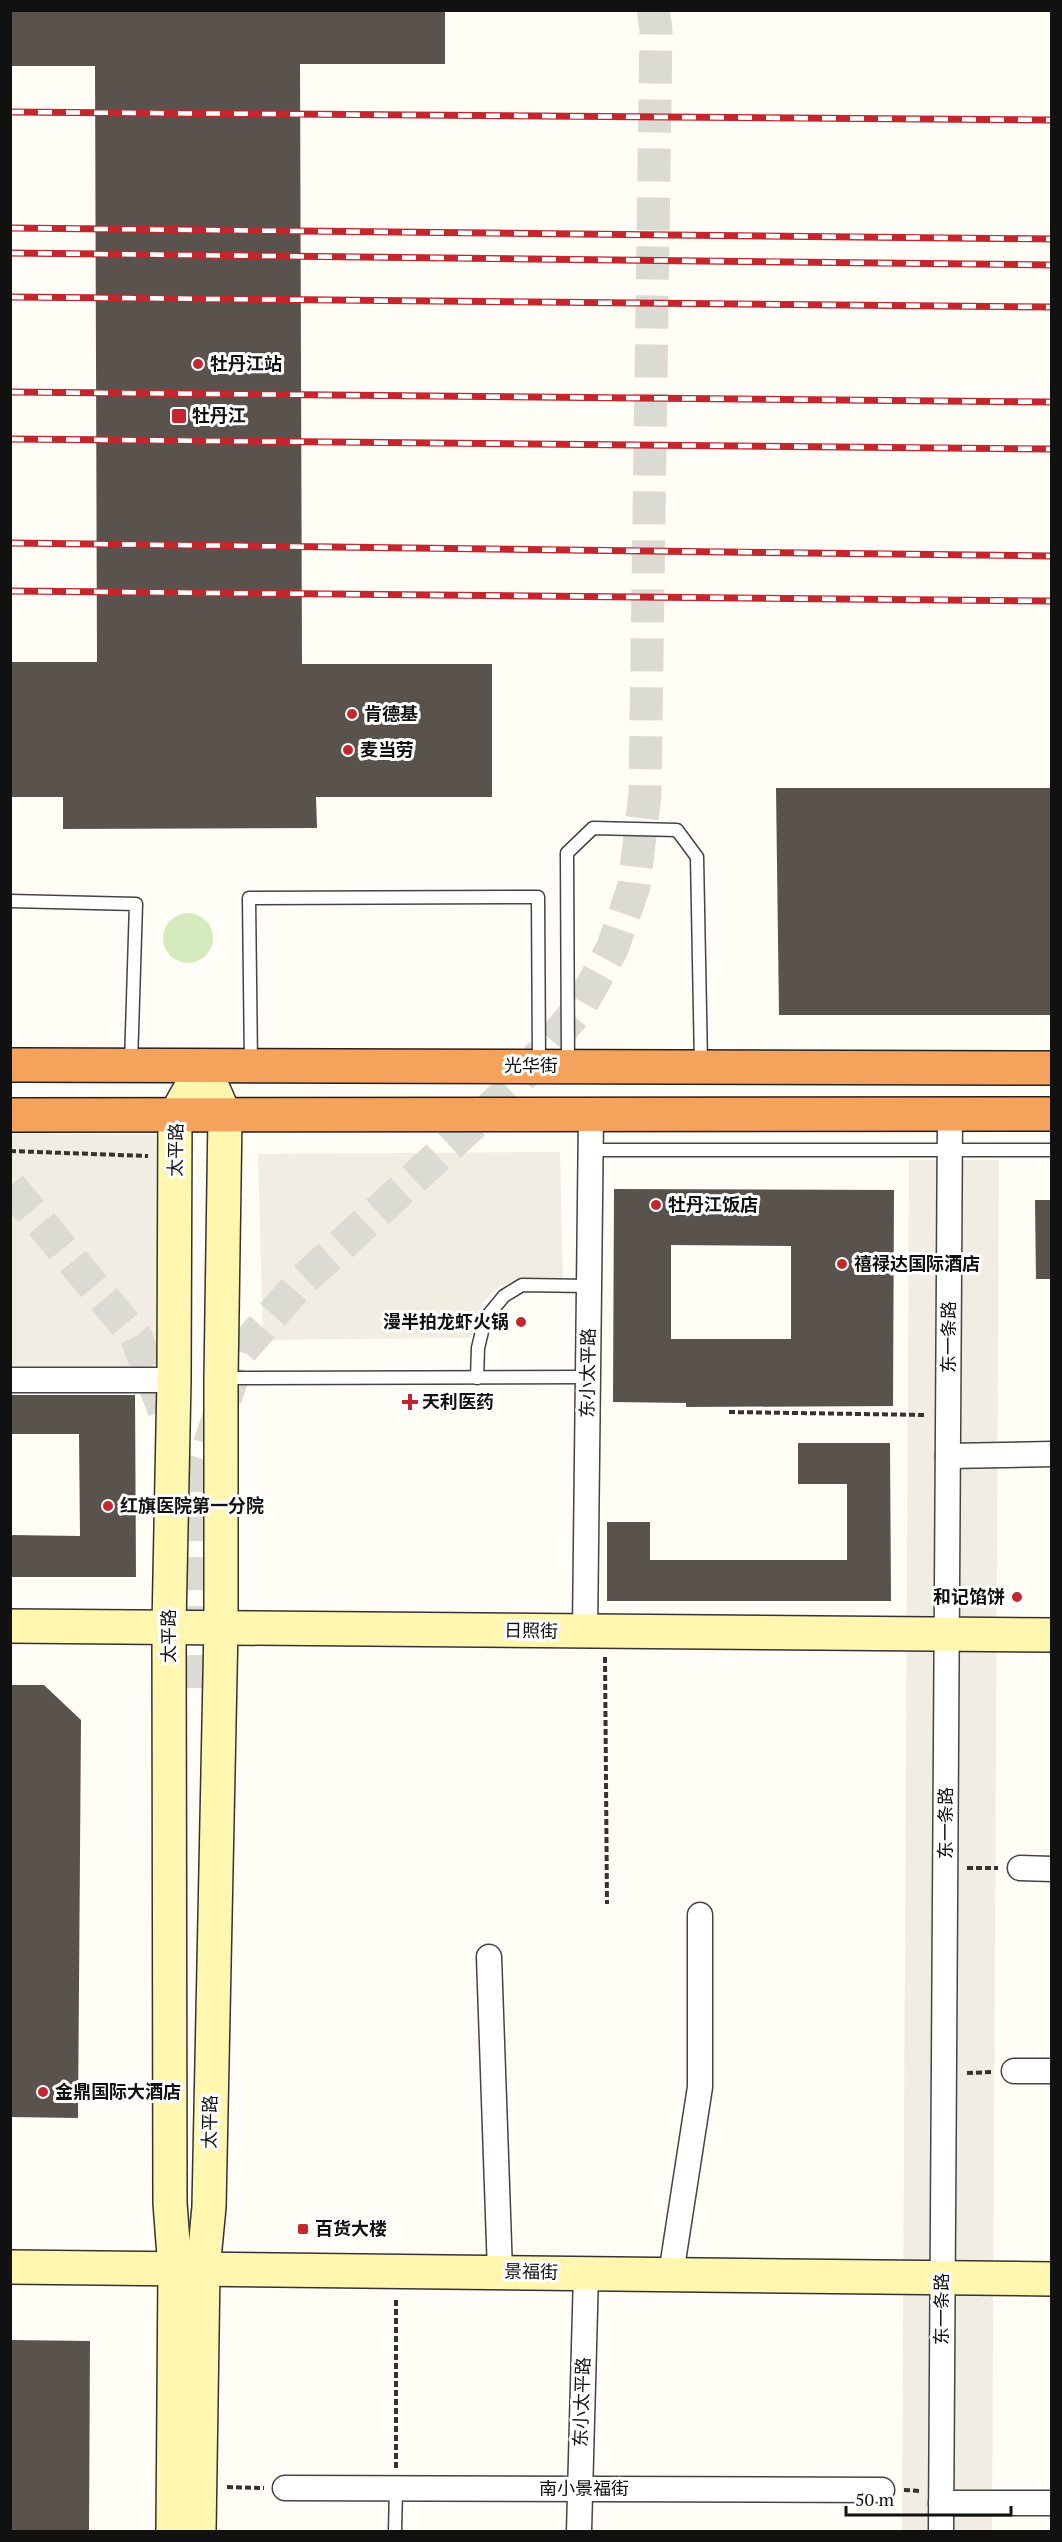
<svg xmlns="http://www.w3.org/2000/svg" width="1062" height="2542" viewBox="0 0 1062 2542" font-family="'PT Serif','Noto Sans SC',serif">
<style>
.green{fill:#d5ebbd}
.plaza{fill:#f1ede2}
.building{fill:#5a524d;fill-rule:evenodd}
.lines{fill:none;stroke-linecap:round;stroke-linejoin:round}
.secondary-tunnel{stroke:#dbdad3;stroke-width:33;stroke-dasharray:33 16;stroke-linecap:butt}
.lane-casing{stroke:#444;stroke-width:15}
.street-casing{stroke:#444;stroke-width:27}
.secondary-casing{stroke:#333;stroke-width:36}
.highway-casing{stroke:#222;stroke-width:36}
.path{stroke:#333;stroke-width:4;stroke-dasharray:6 3;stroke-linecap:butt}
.lane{stroke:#fff;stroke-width:12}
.street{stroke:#fff;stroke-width:24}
.secondary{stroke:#fff6b0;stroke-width:33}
.highway{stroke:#f5a25d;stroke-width:33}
.rail-casing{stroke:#c4262e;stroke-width:7}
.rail{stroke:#fff;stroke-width:4.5;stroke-dasharray:14;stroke-linecap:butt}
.poi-dot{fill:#c4262e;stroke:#fff;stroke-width:2}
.labels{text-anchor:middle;stroke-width:6;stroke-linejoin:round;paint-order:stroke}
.poi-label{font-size:18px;font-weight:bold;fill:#111;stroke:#fff;text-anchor:start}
.street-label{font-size:18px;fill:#111;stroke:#fff}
</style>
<rect width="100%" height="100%" fill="#fffdf5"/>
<circle class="green" cx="188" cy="938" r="25"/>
<g class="plaza">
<polygon points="11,1133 160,1135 158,1369 11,1367"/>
<polygon points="560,1152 563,1280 529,1278 501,1285 482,1303 471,1338 263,1340 258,1154"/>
<polygon points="909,1160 999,1160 992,2531 902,2532"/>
</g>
<g class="building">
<polygon points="10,10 445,10 445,64 300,64 302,664 492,664 492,797 316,797 317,828 63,829 63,797 10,797 10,662 97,662 95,66 10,66"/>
<polygon points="776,788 1052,788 1052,1015 779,1015"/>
<path d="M614,1189L894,1190L893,1406L686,1407V1403L613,1402ZM671,1245L791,1246V1339H671Z"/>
<polygon points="1035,1200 1052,1200 1052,1279 1036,1279"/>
<polygon points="10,1395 135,1395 136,1577 10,1577 10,1535 80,1536 79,1434 10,1434"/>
<polygon points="798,1443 890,1443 891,1601 607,1601 607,1522 650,1522 650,1560 847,1560 847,1484 798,1484"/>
<polygon points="10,1685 44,1685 81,1720 78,2118 10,2117"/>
<polygon points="10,2340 90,2341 89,2532 10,2532"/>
</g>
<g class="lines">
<g class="secondary-tunnel">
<polyline points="10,1186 136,1337 164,1410"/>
<polyline points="201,1688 199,1474 242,1350 300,1283 510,1090 579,1009 612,949 634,886 645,794 656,29 653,10"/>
</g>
<g class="lane-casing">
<g id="lane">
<polyline points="10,901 136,904 131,1063"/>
<polyline points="251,1064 249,898 538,897 539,1064"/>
<polyline points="568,1065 567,853 593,828 677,830 697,857 701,1064"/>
<polyline points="591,1150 1052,1150"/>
<polyline points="222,1378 588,1377"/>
<polyline points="477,1378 478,1348 485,1319 504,1296 522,1285 589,1286"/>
<polyline points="395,2532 396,2488"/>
</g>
</g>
<g class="street-casing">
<g id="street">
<polyline points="10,1380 174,1380"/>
<polyline points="948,1456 1052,1454"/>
<polyline points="585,1631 591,1115"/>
<polyline points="1020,1868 1052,1869"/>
<polyline points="489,1957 500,2272"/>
<polyline points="1014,2071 1052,2071"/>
<polyline points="671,2274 700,2087 700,1915"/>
<polyline points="285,2488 882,2490"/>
<polyline points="941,2503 1052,2503"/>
<polyline points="579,2532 586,2273"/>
<polyline points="941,2532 950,1114"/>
</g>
</g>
<g class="secondary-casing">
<g id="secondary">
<polyline points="10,1626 1052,1635"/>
<polyline points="10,2267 1052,2279"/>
<polyline points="173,2532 175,2269 170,2203 169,1626 174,1380 175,1116 203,1066"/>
<polyline points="199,2532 203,2269 209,2207 221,1627 221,1378 225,1116 203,1066"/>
</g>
</g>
<g class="highway-casing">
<g id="highway">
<path d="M10,1065C357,1066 704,1064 1052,1068"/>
<polyline points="10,1115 1052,1114"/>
</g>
</g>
<g class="path">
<polyline points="10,1151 148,1156"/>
<polyline points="729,1412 926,1415"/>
<polyline points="605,1657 607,1904"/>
<polyline points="967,1868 998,1868"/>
<polyline points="967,2073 992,2072"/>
<polyline points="396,2468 396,2298"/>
<polyline points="227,2487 264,2488"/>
<polyline points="904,2490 921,2491"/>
</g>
<use href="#lane" class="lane"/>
<use href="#street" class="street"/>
<use href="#secondary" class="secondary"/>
<use href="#highway" class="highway"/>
<g class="rail-casing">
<g id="rail">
<polyline points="10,112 1052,120"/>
<polyline points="10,228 1052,239"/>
<polyline points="10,253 1052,265"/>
<polyline points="10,297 1052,307"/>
<polyline points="10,392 1052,402"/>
<polyline points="10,439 1052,449"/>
<polyline points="10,543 1052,556"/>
<polyline points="10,591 1052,601"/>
</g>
</g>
<use href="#rail" class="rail"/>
</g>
<g class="poi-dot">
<circle cx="198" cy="364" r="6"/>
<rect x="171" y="408" width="16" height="16" rx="3"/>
<circle cx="352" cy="714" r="6"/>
<circle cx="348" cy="750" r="6"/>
<circle cx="656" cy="1205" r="6"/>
<circle cx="842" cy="1264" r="6"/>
<circle cx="521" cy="1322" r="6"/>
<path d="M407 1393h6v6h6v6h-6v6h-6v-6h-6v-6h6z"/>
<circle cx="108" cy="1506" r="6"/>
<circle cx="1017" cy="1597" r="6"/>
<circle cx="43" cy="2092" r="6"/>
<rect x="297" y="2223" width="12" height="12" rx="3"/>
</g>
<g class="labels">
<g class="poi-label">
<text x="210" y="370">牡丹江站</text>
<text x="192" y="422">牡丹江</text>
<text x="364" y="720">肯德基</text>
<text x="360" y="756">麦当劳</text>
<text x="668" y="1211">牡丹江饭店</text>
<text x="854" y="1270">禧禄达国际酒店</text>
<text x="509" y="1328" text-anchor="end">漫半拍龙虾火锅</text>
<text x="422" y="1408">天利医药</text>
<text x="120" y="1512">红旗医院第一分院</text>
<text x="1005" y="1603" text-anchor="end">和记馅饼</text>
<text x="55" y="2098">金鼎国际大酒店</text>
<text x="315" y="2235">百货大楼</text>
</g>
<g class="street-label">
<text x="531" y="1072">光华街</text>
<text transform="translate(176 1150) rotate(-89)" y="6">太平路</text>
<text transform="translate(949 1337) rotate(-90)" y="6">东一条路</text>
<text transform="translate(588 1373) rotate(-89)" y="6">东小太平路</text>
<text transform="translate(531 1631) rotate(1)" y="6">日照街</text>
<text transform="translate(169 1636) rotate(-90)" y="6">太平路</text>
<text transform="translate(946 1823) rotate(-90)" y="6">东一条路</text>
<text transform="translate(210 2122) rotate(-89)" y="6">太平路</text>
<text transform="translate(531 2272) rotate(1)" y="6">景福街</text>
<text transform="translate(942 2309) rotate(-90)" y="6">东一条路</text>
<text transform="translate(582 2402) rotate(-88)" y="6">东小太平路</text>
<text x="584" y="2495">南小景福街</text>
</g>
</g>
<rect width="1062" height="2542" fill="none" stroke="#111111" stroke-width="24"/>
<path d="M846 2506v9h165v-9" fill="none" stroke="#111111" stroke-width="3"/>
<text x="855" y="2506" font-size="18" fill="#111111" stroke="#ffffff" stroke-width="4.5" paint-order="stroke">50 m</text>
</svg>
